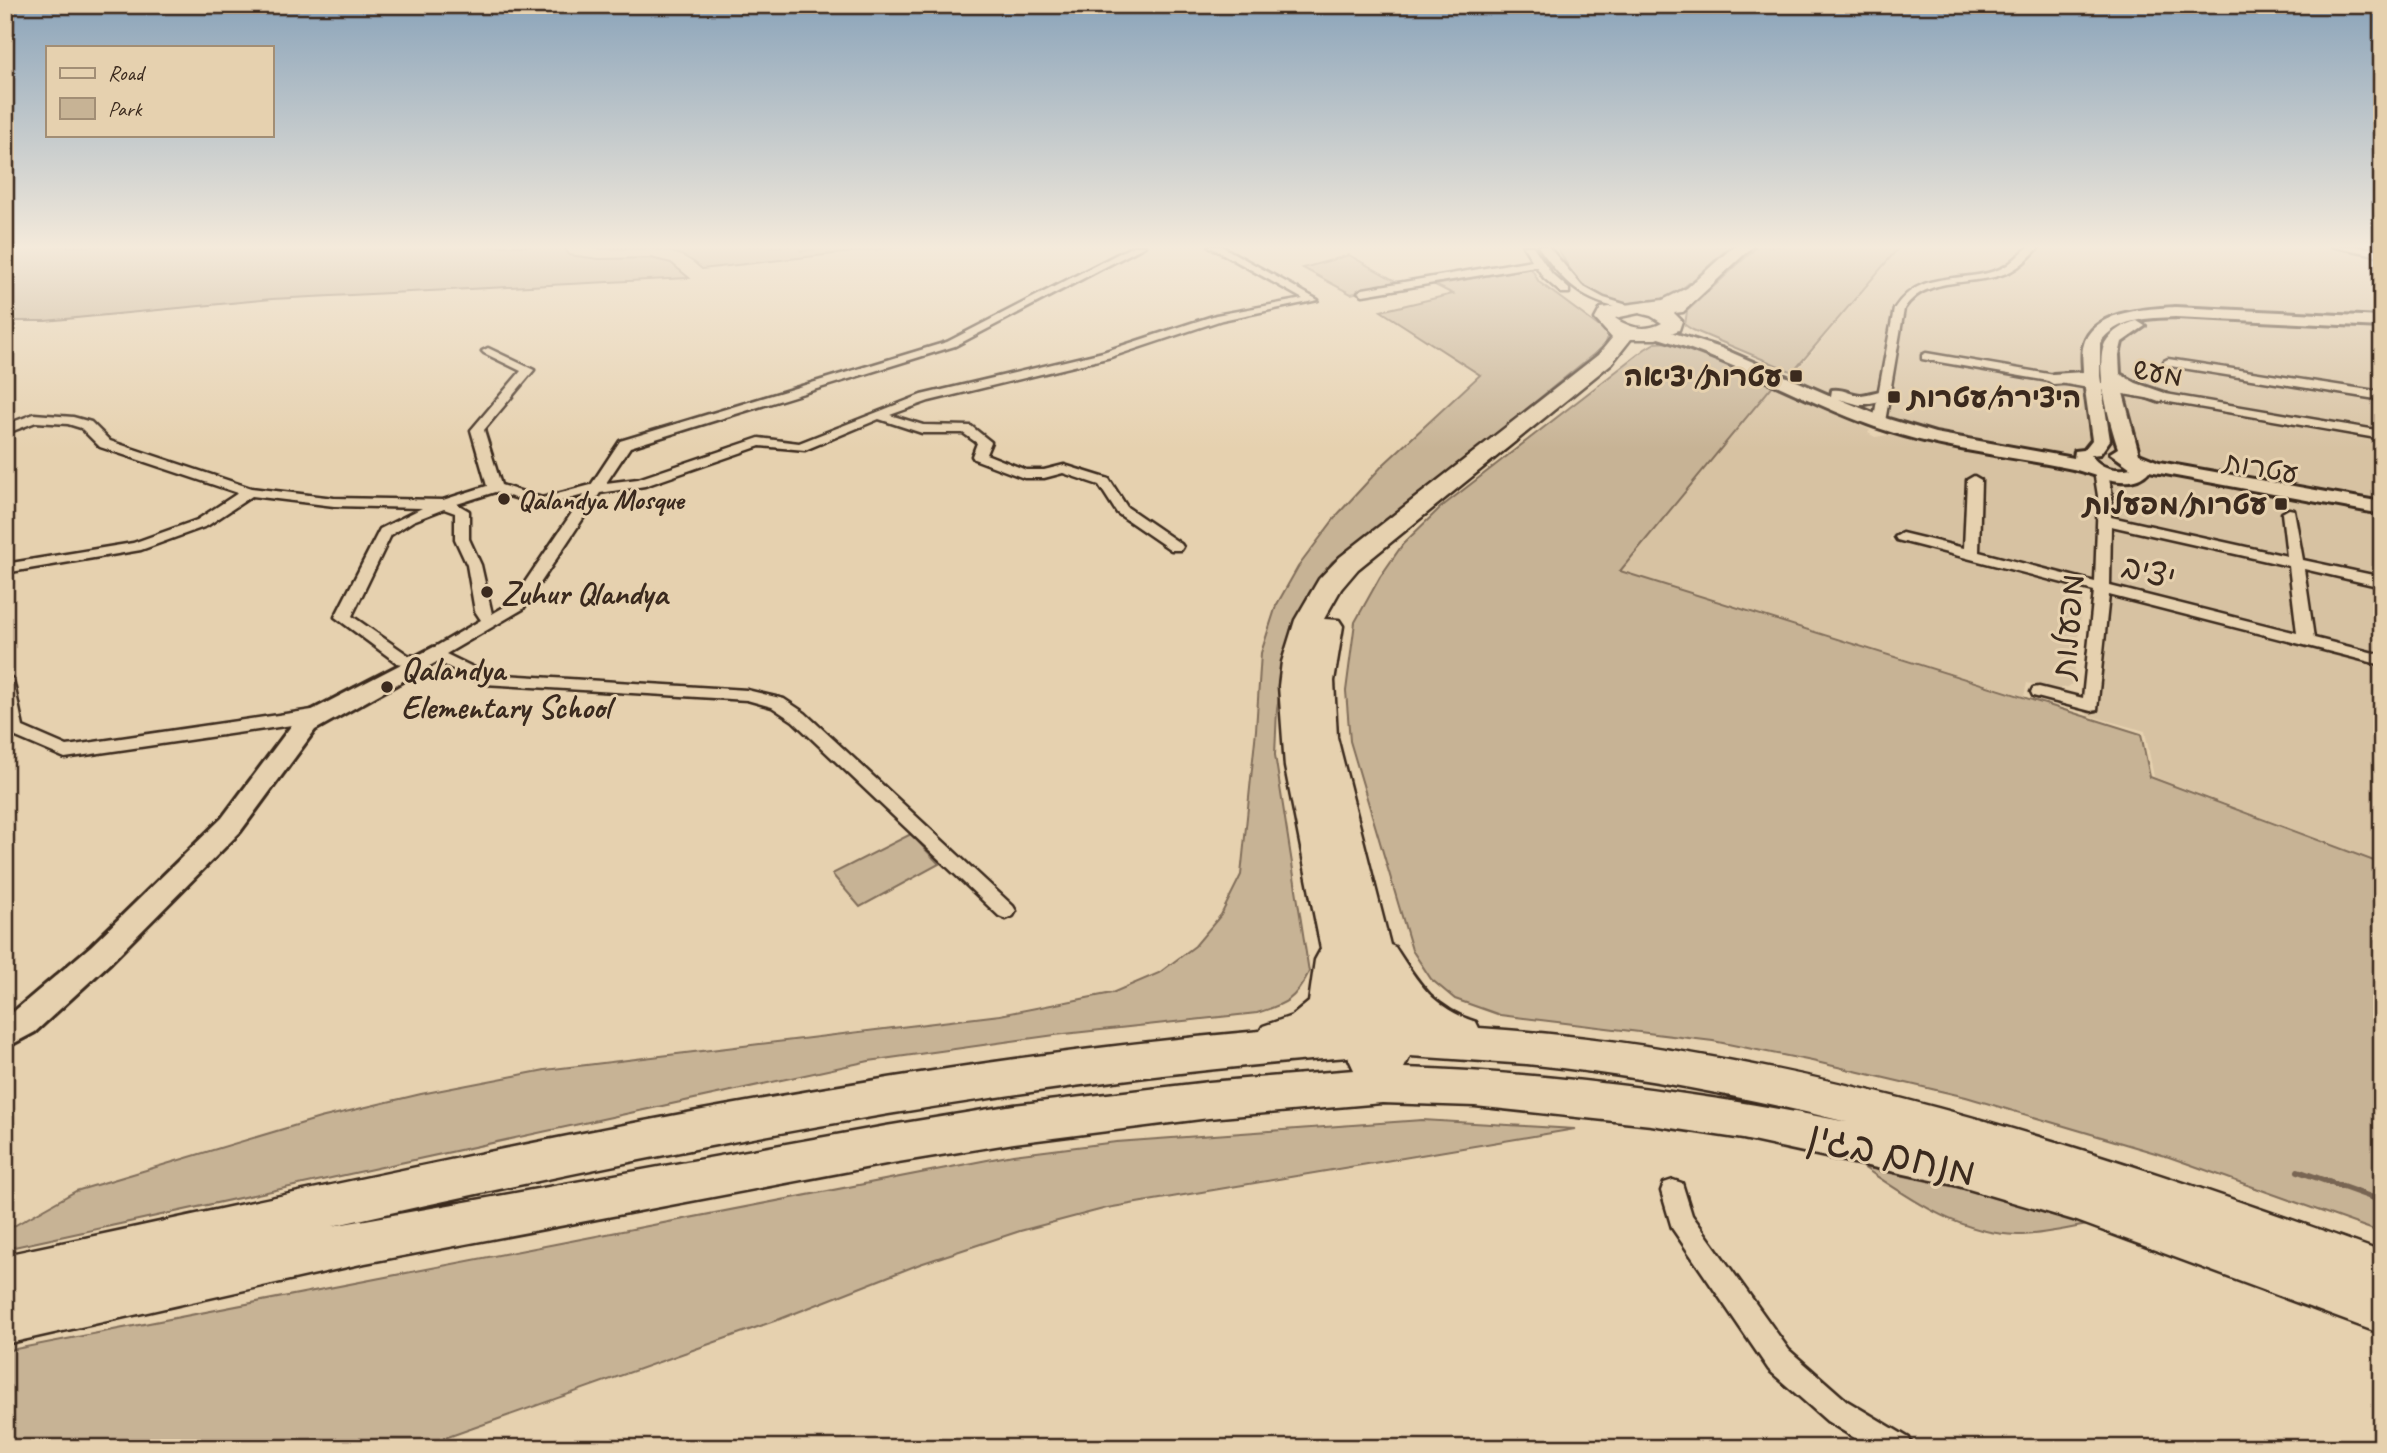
<svg xmlns="http://www.w3.org/2000/svg" width="2387" height="1453" viewBox="0 0 2387 1453" font-family="Caveat,'Playpen Sans Hebrew',sans-serif">
<style>
.built{fill:#d7c2a2}
.green{fill:#c7b395;stroke:#816e5a;stroke-width:2}
.lines{fill:none;stroke-linecap:round;stroke-linejoin:round}
.stream{stroke:#786552;stroke-width:6}
.street-casing{stroke:#3b2a1e;stroke-width:5}
.secondary-casing{stroke:#3b2a1e;stroke-width:6}
.highway-casing{stroke:#3b2a1e;stroke-width:5}
.street{fill:#e6d1af;fill-rule:evenodd}
.secondary{fill:#e6d1af;fill-rule:evenodd}
.highway{fill:#e6d1af;fill-rule:evenodd}
.poi-dot{fill:#3b2a1e;stroke:#e6d1af;stroke-width:2.5}
.labels{text-anchor:middle;stroke-width:6;stroke-linejoin:round;paint-order:stroke}
.far-street-label{font-size:28px;fill:#3b2a1e;stroke:#e6d1af}
.far-poi-label{font-size:28px;font-weight:bold;fill:#3b2a1e;stroke:#e6d1af;text-anchor:end}
.street-label{font-size:33px;fill:#3b2a1e;stroke:#e6d1af}
.poi-label{font-size:33px;font-weight:bold;fill:#3b2a1e;stroke:#e6d1af;text-anchor:start}
.near-street-label{font-size:40px;fill:#3b2a1e;stroke:#e6d1af}
</style>
<rect width="100%" height="100%" fill="#e6d1af"/>
<filter id="ink" filterUnits="userSpaceOnUse"><feTurbulence type="fractalNoise" baseFrequency=".0143" numOctaves="2"/><feDisplacementMap in="SourceGraphic" scale="14" xChannelSelector="R" yChannelSelector="G"/><feConvolveMatrix kernelMatrix="1 2 1 2 8 2 1 2 1" color-interpolation-filters="sRGB"/></filter>
<g filter="url(#ink)">
<polygon class="built" points="1901,246 2382,246 2382,863 2154,777 2145,731 2087,715 2100,592 1891,536 1890,540 2064,584 2083,598 2073,683 2068,687 2057,689 2027,683 2024,696 1619,571 1774,384 1870,430 1868,433 1875,437 1888,435 1901,438 1902,435 1783,387"/>
<g class="green">
<polygon points="5,246 564,246 569,255 599,259 651,258 671,263 689,278 272,299 45,321 5,321"/>
<path d="M594,246H799L801,251L843,246H904L702,269C674,241 635,250 598,248Z"/>
<path d="M1556,246H1730C1711,263 1690,286 1667,298C1643,310 1605,303 1584,286C1572,276 1564,258 1556,246Z"/>
<polygon points="1758,246 1900,246 1793,372 1693,330 1685,325 1687,311"/>
<polygon points="1349,255 1399,283 1351,294 1303,268"/>
<path d="M1531,268L1539,282L1609,334L1605,345L1406,507L1332,562L1309,593L1291,628L1277,709L1275,755L1309,972C1295,1000 1286,1004 1257,1013L1055,1035L869,1061L5,1249V1231L76,1191L320,1118L421,1094L545,1070L1000,1015L1112,993L1159,973L1195,946L1221,915L1241,875L1256,730L1261,653L1276,606L1298,567L1338,514L1384,464L1480,375L1381,311L1453,294L1435,285Z"/>
<polygon points="1669,342 1684,345 1775,382 1774,384 1620,571 2141,734 2150,777 2382,864 2382,1233 2169,1157 1966,1097 1812,1061 1713,1041 1500,1015 1455,999 1431,979 1412,950 1350,741 1346,691 1355,622 1380,577 1403,544 1440,508 1645,349 1655,343"/>
<polygon points="911,834 939,864 860,907 832,874"/>
<polygon points="1422,1120 1575,1129 1107,1208 1020,1231 920,1264 780,1319 417,1448 5,1448 5,1351 1013,1155 1116,1142"/>
<path d="M1863,1167L1978,1192L2093,1224C2069,1228 2042,1235 2018,1235C1958,1234 1911,1199 1863,1167Z"/>
</g>
<g class="lines">
<polyline class="stream" points="2298,1171 2382,1201"/>
<g class="street-casing">
<g id="street">
<path d="M1133,246H1145L955,346L630,447L606,483L638,479L759,438L799,443L921,395L1103,352L1216,315L1303,299L1209,246H1221L1318,300L1222,320L1111,357L929,401L890,415L923,425L971,426L991,442L986,454L1026,470H1044L1064,465L1109,479L1127,507L1181,544L1183,547L1181,550H1171L1117,513L1099,485L1063,473L1044,478H1024L974,459L972,456L977,443L963,433H922L879,419L805,450L760,446L645,486L600,493L523,609L446,654L487,674L747,690L784,699L805,713L1013,906L1016,911L1013,916L1006,919L999,916L793,721L772,707L747,700L484,684L428,657L426,654L428,651L481,620L475,611L467,565L455,539V513L444,509L413,521L391,535L352,616L408,655L429,658L431,662L423,667L397,663L335,617L380,529L422,508L334,506L252,496L207,526L141,550L5,573V564L133,543L197,520L238,493L100,447L81,428L68,424L36,422L5,434V425L34,414L73,417L91,422L110,441L251,488L334,498L443,500L487,486L471,430L521,371L484,353L482,351L488,348L534,370L484,430L501,485L542,498L591,485L620,441L947,342ZM495,492L542,506L584,495L511,603L492,614L481,565L469,539V511L457,504Z"/>
<polygon points="1523,246 1533,246 1552,274 1569,289 1569,293 1561,293 1544,278 1536,266 1363,295 1358,292 1363,289 1532,260"/>
<path d="M1538,246H1548L1582,286L1604,298L1634,307L1629,310C1582,302 1564,284 1538,246Z"/>
<path d="M2030,246H2040C2032,255 2021,266 2011,271C1977,288 1927,273 1904,309L1885,422L1879,426L1875,425L1873,422L1894,309C1922,266 1966,286 2004,267C2013,262 2021,252 2030,246Z"/>
<polygon points="2331,246 2353,246 2382,250 2382,256"/>
<polygon points="1926,353 2382,431 2382,439 1922,359 1922,355"/>
<polygon points="2168,359 2382,392 2382,400 2164,365 2164,361"/>
<path d="M2101,467L2108,471L2112,496L2111,517L2287,556L2282,513L2289,509L2294,510L2303,560L2382,577V587L2304,569L2314,638L2382,655V665L2109,595L2097,710L2091,711L2033,696L2031,692L2033,688L2039,687L2083,698L2094,591L1897,540L1895,537L1902,533L1964,548L1967,480L1974,476L1981,480L1979,552L2095,582L2098,496L2094,471ZM2111,526L2289,566L2297,633L2110,586Z"/>
<polygon points="5,674 13,679 23,727 67,746 319,709 328,715 319,721 65,758 9,734 5,725"/>
<polygon points="1673,1180 1682,1183 1692,1215 1789,1350 1847,1401 1909,1438 1913,1448 1871,1448 1827,1421 1769,1370 1672,1228 1661,1191 1664,1183"/>
</g>
</g>
<g class="secondary-casing">
<g id="secondary">
<path d="M2175,307L2382,317V327L2175,317C2149,318 2116,318 2100,343V376L2110,440L2100,454L2091,455C2100,469 2116,471 2131,468L2110,453L2118,448C2110,424 2094,366 2105,343C2112,331 2124,324 2137,321L2145,326L2122,342L2119,355L2120,374L2136,383L2165,393L2168,397L2159,402L2122,389L2139,454L2159,462L2382,502V514L2149,471C2129,494 2092,472 2068,468C2004,455 1938,449 1875,427C1799,399 1730,359 1652,336L1650,333L1658,328L1721,348L1831,396L1832,390C1843,388 1851,395 1861,395C1872,394 1880,389 1891,391L1894,395L1891,399L1860,405L1839,399L1888,419L1935,433L2074,458L2075,451L2084,450L2092,440L2084,382L2053,384L2045,379L2053,374L2083,372C2083,363 2081,352 2084,344C2095,310 2146,309 2175,307Z"/>
<polygon points="434,647 442,649 445,654 442,659 315,730 240,832 111,962 35,1032 5,1048 5,1019 91,946 222,818 297,718"/>
</g>
</g>
<g class="highway-casing">
<path id="highway" d="M1734,246H1753L1683,312L1674,313L1682,321L1679,330L1656,339H1631L1612,363L1358,569L1341,589L1324,619L1339,620L1343,626L1334,681L1337,737L1390,945L1395,947C1419,984 1433,1008 1476,1022L1479,1028C1791,1048 2090,1147 2382,1252V1334L2077,1221L1955,1185L1743,1139L1651,1125L1475,1106L1382,1103L1209,1118L1014,1143L886,1164L365,1263L5,1344V1255C421,1167 836,1068 1260,1031L1263,1026L1292,1016L1309,1002L1315,960L1321,949L1285,767L1279,686L1282,662L1295,620L1319,579L1340,557L1598,355L1612,338L1595,319L1601,308L1663,300L1687,288ZM1639,313L1651,316L1662,323C1646,332 1629,328 1615,318ZM1410,1056C1449,1059 1488,1061 1527,1064C1634,1075 1741,1096 1847,1122C1701,1093 1553,1073 1404,1068ZM1348,1057L1354,1070L1209,1082L1014,1105L886,1126L332,1226C668,1150 1004,1083 1348,1057Z"/>
</g>
<use href="#street" class="street"/>
<use href="#secondary" class="secondary"/>
<use href="#highway" class="highway"/>
</g>
</g>
<linearGradient id="sky" x2="0" y2="1"><stop stop-color="#8ba4ba"/><stop offset="0.55" stop-color="#f4eadb"/><stop offset="1" stop-color="#f4eadb" stop-opacity="0"/></linearGradient>
<rect width="2387" height="449" fill="url(#sky)"/>
<g class="poi-dot">
<rect x="1789" y="369" width="14" height="14" rx="3.5"/>
<rect x="1887" y="390" width="14" height="14" rx="3.5"/>
<circle cx="504" cy="499" r="7"/>
<rect x="2274" y="497" width="14" height="14" rx="3.5"/>
<circle cx="487" cy="592" r="7"/>
<circle cx="387" cy="687" r="7"/>
</g>
<g class="labels">
<g class="far-street-label">
<text transform="translate(2158 372) rotate(10)" y="10">מעש</text>
<text transform="translate(2261 467) rotate(10)" y="10">עטרות</text>
</g>
<g class="far-poi-label">
<text x="1782" y="386">עטרות/יציאה</text>
<text x="1908" y="407" text-anchor="start">היצירה/עטרות</text>
<text x="518" y="509" text-anchor="start">Qalandya Mosque</text>
<text x="2267" y="514">עטרות/מפעלות</text>
</g>
<g class="street-label">
<text transform="translate(2149 571) rotate(14)" y="12">יציב</text>
<text transform="translate(2067 626) rotate(-85)" y="12">מפעלות</text>
</g>
<g class="poi-label">
<text x="501" y="604">Zuhur Qlandya</text>
<text x="401" y="680">Qalandya<tspan x="401" dy="38">Elementary School</tspan></text>
</g>
<g class="near-street-label">
<text transform="translate(1892 1153) rotate(13)" y="14">מנחם בגין</text>
</g>
</g>
<rect width="2387" height="1453" fill="none" stroke="#e6d1af" stroke-width="28"/>
<rect x="14" y="14" width="2359" height="1425" fill="none" stroke="#3b2a1e" stroke-width="2.5" filter="url(#ink)"/>
<rect x="46" y="46" width="228" height="91" fill="#e6d1af" stroke="#a28e75" stroke-width="2"/>
<rect x="60" y="68" width="35" height="10" fill="#e6d1af" stroke="#a28e75" stroke-width="2"/>
<text x="108" y="80" font-size="21" fill="#3b2a1e">Road</text>
<rect x="60" y="98" width="35" height="21" fill="#c7b395" stroke="#a28e75" stroke-width="2"/>
<text x="108" y="116" font-size="21" fill="#3b2a1e">Park</text>
</svg>
